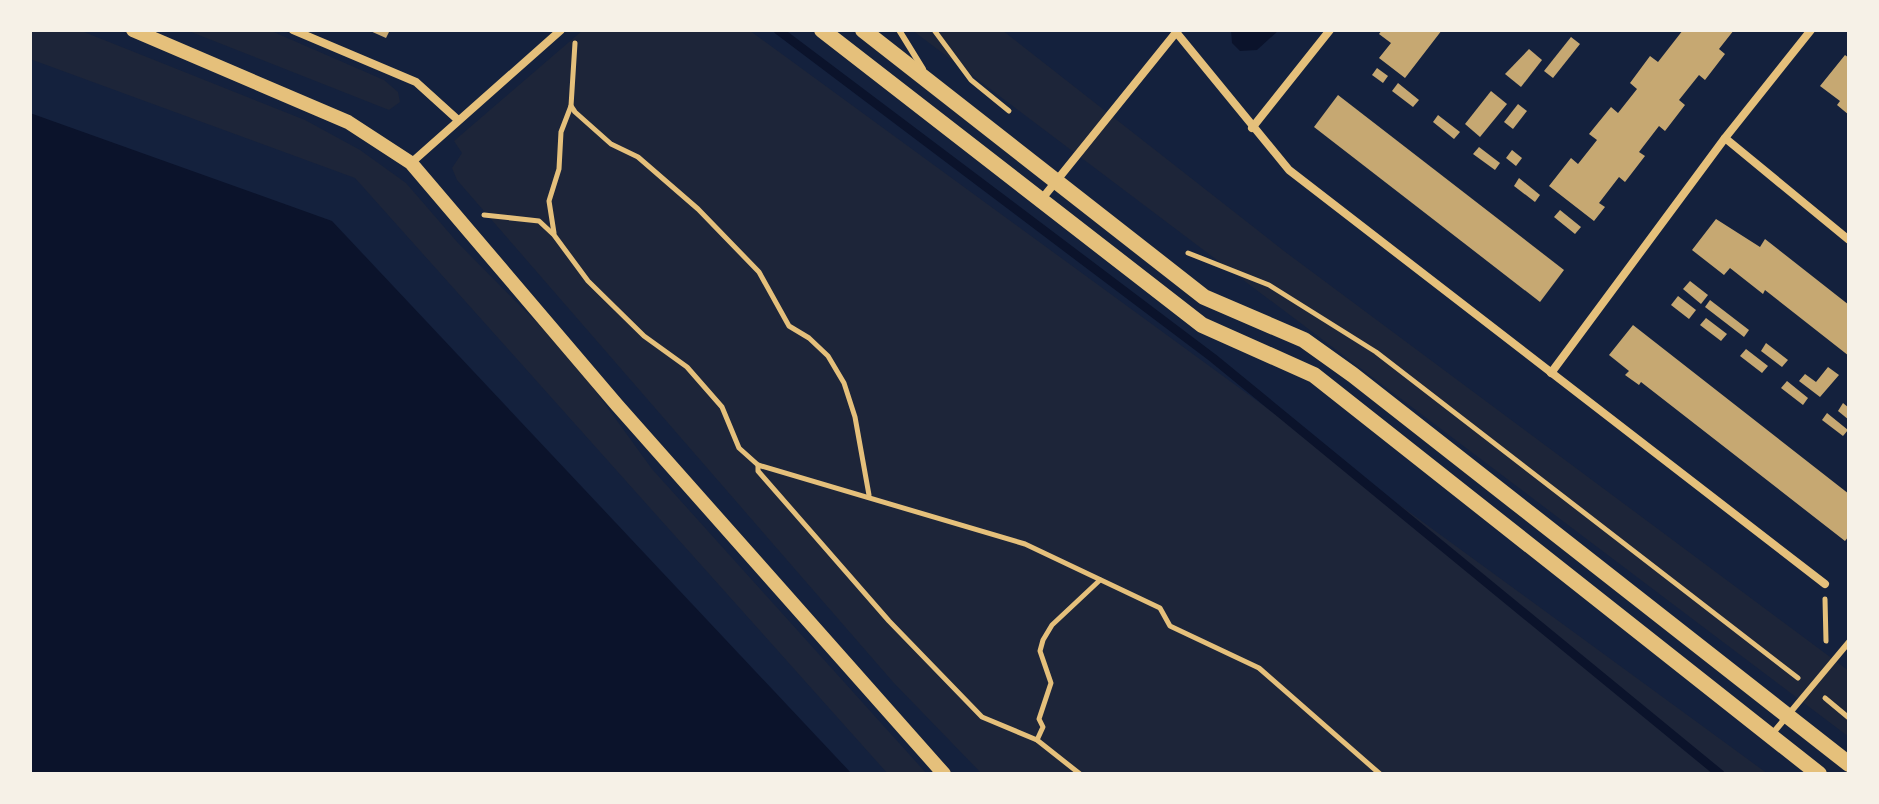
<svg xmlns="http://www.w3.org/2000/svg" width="1879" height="804" viewBox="0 0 1879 804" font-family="Arial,sans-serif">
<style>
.green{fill:#1d2539}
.water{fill:#0b132b}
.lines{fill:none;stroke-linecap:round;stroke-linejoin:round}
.stream{stroke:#0b132b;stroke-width:9}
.building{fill:#c6a872}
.path{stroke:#e5c07b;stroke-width:5}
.service{stroke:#e5c07b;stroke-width:6}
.minor{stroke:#e5c07b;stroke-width:8}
.tertiary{stroke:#e5c07b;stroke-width:14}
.secondary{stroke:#e5c07b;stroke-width:16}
</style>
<rect width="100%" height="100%" fill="#14213d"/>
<g class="green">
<polygon points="30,30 79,30 305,120 360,150 406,183 458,243 570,356 652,469 927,774 888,774 355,178 30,59"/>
<polygon points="186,30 269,30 384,80 398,92 400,102 389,110"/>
<polygon points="583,30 749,30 1768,774 982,774 893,682 457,180 452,168 462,153 454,141"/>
<polygon points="912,30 1002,30 1284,251 1849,671 1849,737"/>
</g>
<g class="water">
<polygon points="1231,30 1279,30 1257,50 1240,51 1232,43"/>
<polygon points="30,113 332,221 852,774 30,774"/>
</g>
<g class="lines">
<polyline class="stream" points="778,30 1213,358 1720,774"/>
</g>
<g class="building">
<polygon points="368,30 390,30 386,38"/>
<polygon points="1382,30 1442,30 1405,78 1379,58 1391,43 1379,34"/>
<polygon points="1683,30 1734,30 1719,49 1725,54 1705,80 1699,75 1679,100 1685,105 1665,131 1659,126 1639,152 1645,156 1625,182 1619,177 1599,203 1605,207 1594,221 1549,186 1571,158 1578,164 1597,140 1589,134 1611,107 1618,113 1637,89 1630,83 1650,56 1658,62"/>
<polygon points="1571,37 1580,44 1553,78 1544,71"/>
<polygon points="1529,49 1542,60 1521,87 1505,74"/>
<polygon points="1845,55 1849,58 1849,115 1837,105 1840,101 1820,86"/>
<polygon points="1377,68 1388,76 1383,83 1372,75"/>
<polygon points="1398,83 1419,100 1413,107 1392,91"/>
<polygon points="1491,91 1507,104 1480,137 1465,124"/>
<polygon points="1338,95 1564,270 1540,302 1314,127"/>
<polygon points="1518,104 1527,111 1513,129 1504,122"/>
<polygon points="1438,115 1460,132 1454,139 1433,122"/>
<polygon points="1479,147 1500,163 1495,170 1473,154"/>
<polygon points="1512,150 1522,158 1516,166 1506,158"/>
<polygon points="1519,178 1540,195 1535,202 1514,186"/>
<polygon points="1560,210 1581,227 1575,234 1554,217"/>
<polygon points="1716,219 1760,247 1765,239 1849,305 1849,356 1765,290 1763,294 1730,268 1724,275 1692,250"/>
<polygon points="1690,281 1708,295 1701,304 1683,289"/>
<polygon points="1678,296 1696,310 1689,319 1671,305"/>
<polygon points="1710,300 1749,330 1744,337 1705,307"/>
<polygon points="1706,318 1727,334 1721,341 1700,325"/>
<polygon points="1633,325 1849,494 1849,536 1845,541 1641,382 1639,385 1625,375 1629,371 1609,355"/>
<polygon points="1766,343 1788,360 1782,367 1761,351"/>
<polygon points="1746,349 1768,366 1762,373 1740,356"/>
<polygon points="1828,367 1839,375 1820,397 1799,381 1805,374 1816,382"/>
<polygon points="1787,381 1808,398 1803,405 1781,388"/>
<polygon points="1843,403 1849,408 1849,420 1838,411"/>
<polygon points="1827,413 1848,430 1843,436 1822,420"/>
</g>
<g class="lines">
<g class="path">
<polyline points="934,30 971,80 1009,111"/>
<polyline points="575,43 571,106 575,112 611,144 638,157 698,209 759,272 789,326 809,338 828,356 844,383 855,417 869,495"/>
<polyline points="484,215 539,221 554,235 588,281 644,336 687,367 722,407 739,448 758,465 1025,544 1160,608 1170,626 1259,668 1380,774"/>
<polyline points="554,233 549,201 559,169 561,132 571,106"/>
<polyline points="1188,253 1269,285 1376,352 1798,678"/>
<polyline points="758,465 758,471 889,621 982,717 1037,740 1080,774"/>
<polyline points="1825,599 1826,641"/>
<polyline points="1825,698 1849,718"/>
<polyline points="1037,740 1043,727 1039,719 1051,683 1040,651 1043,640 1052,625 1100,580"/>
</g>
<g class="service">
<polyline points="899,30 923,69"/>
<polyline points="1773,733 1849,642"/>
</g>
<g class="minor">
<polyline points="293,30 416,82 458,120"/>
<polyline points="1176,32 1289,170 1825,584"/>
<polyline points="1252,128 1330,30"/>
<polyline points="1725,138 1849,240"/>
<polyline points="411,163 561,30"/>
<polyline points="1041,200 1178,30"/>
<polyline points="1551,373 1725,138 1811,30"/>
</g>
<polyline class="tertiary" points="133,30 348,122 411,163 617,405 944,774"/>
<g class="secondary">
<polyline points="822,30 1202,325 1314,375 1819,774"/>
<polyline points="863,30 1204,297 1304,340 1353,375 1849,764"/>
</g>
</g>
<rect width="1879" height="804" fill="none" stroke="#f6f1e7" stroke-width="64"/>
</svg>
